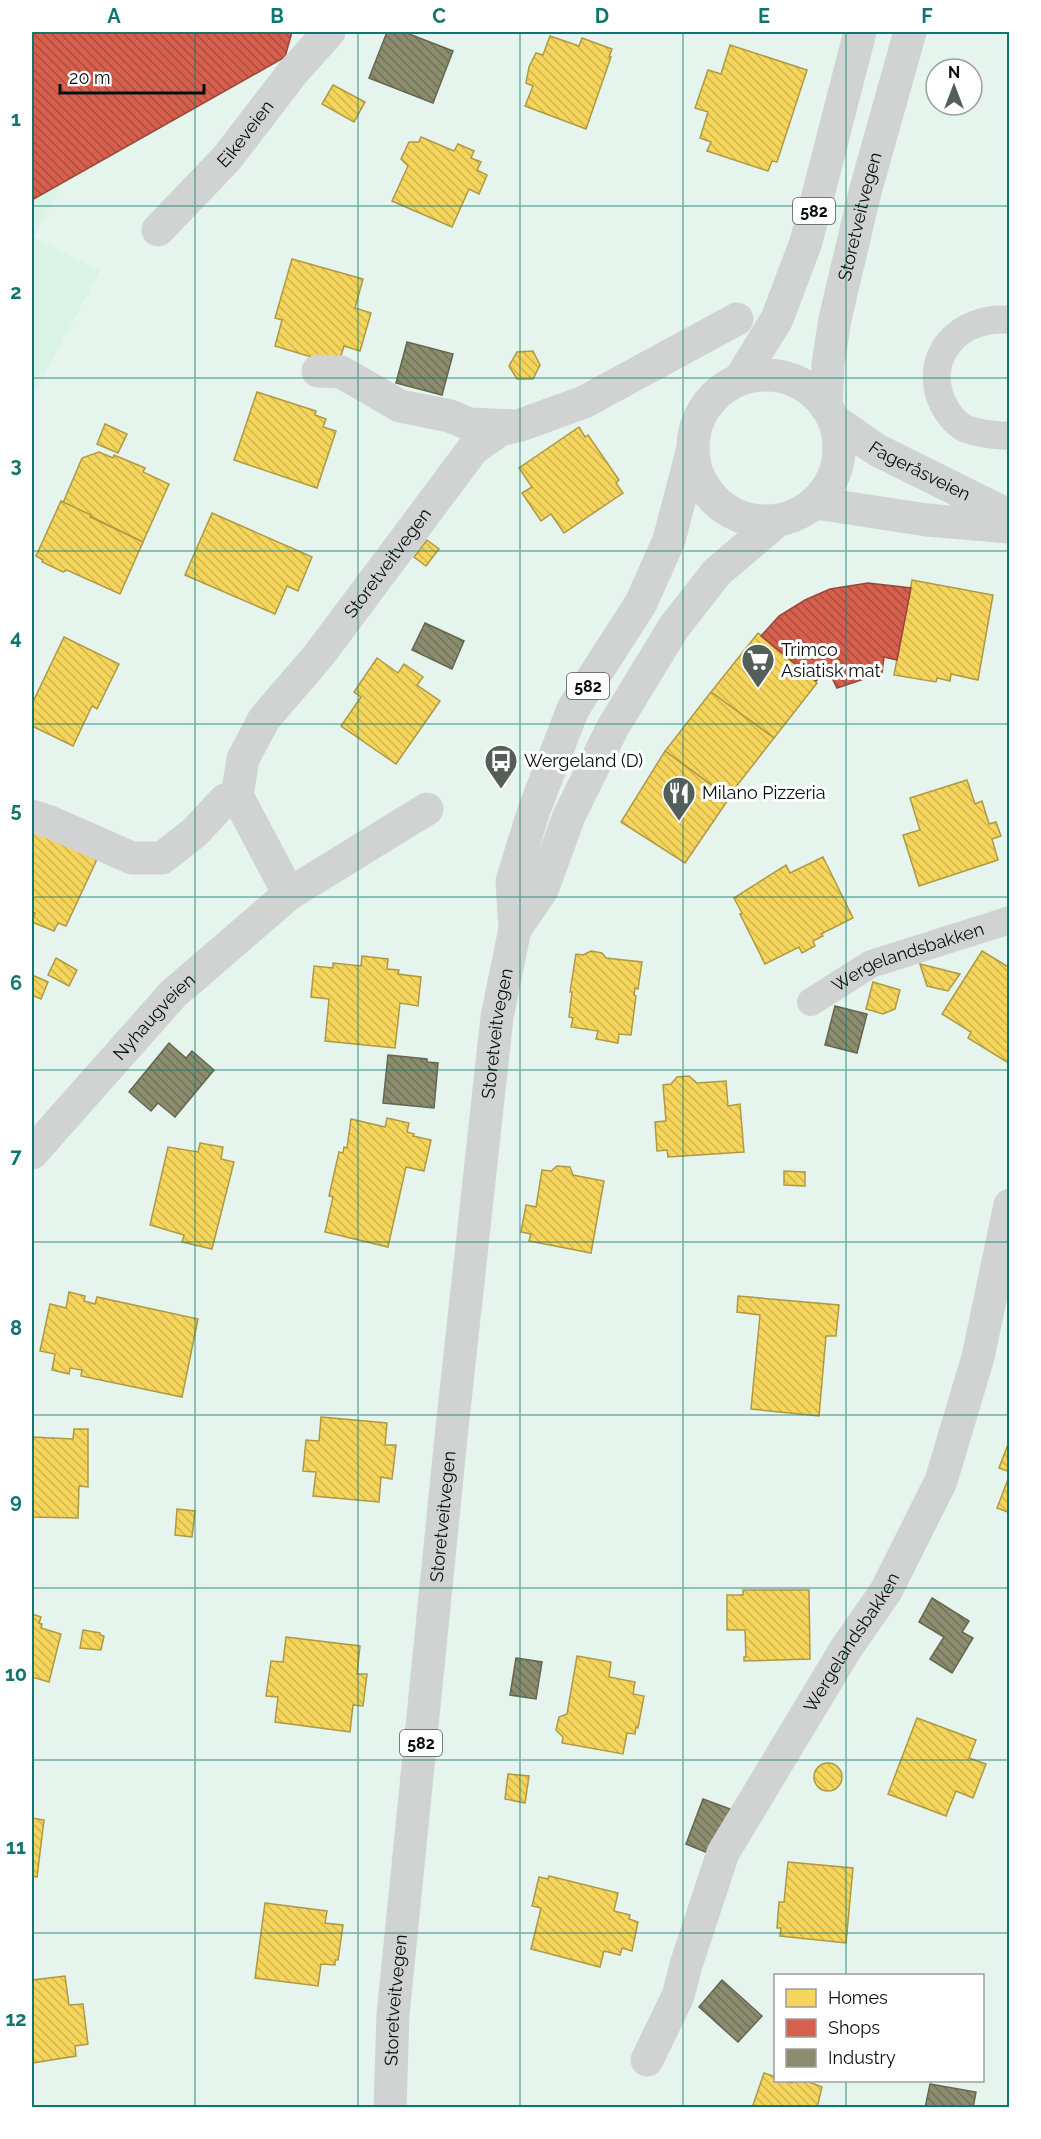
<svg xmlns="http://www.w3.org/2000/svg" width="1041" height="2139" viewBox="0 0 1041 2139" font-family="Raleway,sans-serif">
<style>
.built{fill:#d9f3e6}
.homes{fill:url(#homes-back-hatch);stroke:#ae9a44;stroke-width:1.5}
.shops{fill:url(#shops-back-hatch);stroke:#984839;stroke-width:1.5}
.industry{fill:url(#industry-back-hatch);stroke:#646650;stroke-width:1.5}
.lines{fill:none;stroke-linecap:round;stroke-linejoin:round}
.lane{stroke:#d1d3d2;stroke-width:28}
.street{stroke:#d1d3d2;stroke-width:33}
.secondary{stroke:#d1d3d2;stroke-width:33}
.primary{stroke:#d1d3d2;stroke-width:33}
.grid{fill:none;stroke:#0f766e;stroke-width:1.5;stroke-opacity:0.55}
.labels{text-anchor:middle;stroke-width:6;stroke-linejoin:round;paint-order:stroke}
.shield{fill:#fff;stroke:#515754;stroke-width:1.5}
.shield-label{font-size:16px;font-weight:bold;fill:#070f0b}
.street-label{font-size:18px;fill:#070f0b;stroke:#fff}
.poi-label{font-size:18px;fill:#070f0b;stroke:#fff;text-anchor:start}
.neatline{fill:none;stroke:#0f766e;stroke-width:2}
.grid-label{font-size:20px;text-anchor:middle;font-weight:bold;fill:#0f766e}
</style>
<defs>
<pattern id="homes-back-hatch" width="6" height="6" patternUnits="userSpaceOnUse" patternTransform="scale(1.5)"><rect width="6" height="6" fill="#f6d55c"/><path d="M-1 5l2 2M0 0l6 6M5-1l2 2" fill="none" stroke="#d1b64f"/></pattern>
<pattern id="shops-back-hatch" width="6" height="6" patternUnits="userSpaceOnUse" patternTransform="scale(1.5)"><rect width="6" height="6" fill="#d6604d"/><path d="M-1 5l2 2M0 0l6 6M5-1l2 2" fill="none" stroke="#ac4e3e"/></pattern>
<pattern id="industry-back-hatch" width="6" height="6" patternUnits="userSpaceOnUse" patternTransform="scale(1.5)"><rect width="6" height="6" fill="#8c8c6e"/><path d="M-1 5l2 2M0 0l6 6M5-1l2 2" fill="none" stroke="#707159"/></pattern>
</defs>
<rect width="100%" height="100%" fill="#e5f4ed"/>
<polygon class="built" points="32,32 143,32 34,237 100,271 32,397"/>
<g class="homes">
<polygon points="550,36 579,46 582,38 612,49 609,57 611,57 586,129 525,106 533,86 526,83 529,67 536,53 543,55"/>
<polygon points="730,45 807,70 777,162 772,161 768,171 707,151 711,142 700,138 708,112 695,108 708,70 721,74"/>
<polygon points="333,85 365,102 354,122 322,104"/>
<polygon points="421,137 454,151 458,144 474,151 471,158 481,162 477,170 487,175 479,194 469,189 452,227 392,201 408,166 401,159 409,142 419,142"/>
<polygon points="292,259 363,279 355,308 371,313 360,351 344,346 338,365 275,346 282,320 275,318"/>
<polygon points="533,351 540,365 533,379 517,379 509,366 517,352"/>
<polygon points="257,392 316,411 315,415 326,419 323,427 336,431 317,488 234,460"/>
<polygon points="105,424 127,434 118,453 97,444"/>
<polygon points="579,427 585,437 588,435 619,480 616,483 623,493 564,533 551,514 541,521 522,493 532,487 519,468"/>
<polygon points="99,452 113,458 114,455 145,468 143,472 169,484 143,542 63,503 82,458"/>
<polygon points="61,501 91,515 90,517 143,542 120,594 67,570 63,572 42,562 43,560 36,556"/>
<polygon points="212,513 312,557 298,591 287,586 275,614 185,575"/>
<polygon points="427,540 439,549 426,566 414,557"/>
<polygon points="912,580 993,595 978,680 951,674 950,681 937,678 936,682 894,675"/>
<polygon points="758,633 817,683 774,738 711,692"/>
<polygon points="64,637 119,664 97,709 92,706 73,746 32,726 32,704"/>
<polygon points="377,658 398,673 404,664 423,677 417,685 440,701 396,764 341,726 361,697 354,692"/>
<polygon points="711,692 774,738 728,797 665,751"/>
<polygon points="665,751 728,797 730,793 732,794 685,863 621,822"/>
<polygon points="967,780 975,804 982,801 989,824 996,822 1001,836 992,839 998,860 919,886 903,835 920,830 910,798"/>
<polygon points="32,828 99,855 66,926 58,923 54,931 32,922 35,913 32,911"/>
<polygon points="823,857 853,918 821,934 823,936 813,941 815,946 802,953 799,947 765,964 740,914 742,913 734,898 786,865 790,873"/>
<polygon points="591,951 602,953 606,958 642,962 638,989 635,988 634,995 636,996 631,1035 619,1034 618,1043 596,1039 598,1031 571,1027 573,1018 569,1017 572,992 570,992 576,954 583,955"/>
<polygon points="982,951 1010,968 1010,1064 968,1038 971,1032 942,1014"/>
<polygon points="362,956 388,959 387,969 399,970 398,974 421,977 418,1006 400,1003 395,1048 325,1041 329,999 311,997 314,966 333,968 333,963 361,966"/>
<polygon points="56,958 77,970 69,986 48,975"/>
<polygon points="920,964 960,974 948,991 927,986"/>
<polygon points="32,975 48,982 41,999 32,995"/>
<polygon points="873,982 900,990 895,1009 883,1014 866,1009"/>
<polygon points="689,1076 697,1083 726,1081 728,1106 740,1104 744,1152 668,1157 667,1150 657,1151 655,1122 666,1121 663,1085 671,1084 677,1077"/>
<polygon points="387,1118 409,1123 407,1132 414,1134 413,1136 431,1140 424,1171 406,1167 388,1247 325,1232 333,1197 329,1196 339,1152 343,1153 344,1147 347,1148 351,1119 385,1127"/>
<polygon points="200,1143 223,1147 221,1159 234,1162 212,1249 182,1242 184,1235 150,1225 168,1147 198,1152"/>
<polygon points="557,1166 570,1167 573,1175 604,1181 591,1253 529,1241 531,1234 521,1232 526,1205 536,1207 542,1170 551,1171"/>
<polygon points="784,1171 805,1172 805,1186 784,1185"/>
<polygon points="69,1292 85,1296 84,1301 95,1304 97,1297 198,1319 182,1397 81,1376 82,1370 70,1368 69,1374 52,1370 55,1354 40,1351 50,1304 66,1308"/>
<polygon points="738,1296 839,1305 836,1336 826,1336 819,1416 751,1409 760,1315 737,1312"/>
<polygon points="321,1417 387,1423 385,1445 396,1445 392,1479 381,1477 379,1502 313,1496 316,1472 303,1471 306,1440 319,1441"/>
<polygon points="74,1429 88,1429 88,1487 79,1486 78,1518 32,1517 32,1437 73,1439"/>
<polygon points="1010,1439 1010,1472 999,1468"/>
<polygon points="1010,1474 1010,1513 997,1508"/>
<polygon points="177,1509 195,1511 192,1537 175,1535"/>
<polygon points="743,1590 809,1590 810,1659 744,1661 744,1657 746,1657 745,1630 727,1630 727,1595 743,1595"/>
<polygon points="32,1614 41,1617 39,1623 42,1624 41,1628 61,1634 49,1682 32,1677"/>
<polygon points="83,1630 100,1633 100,1635 104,1636 101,1650 80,1648"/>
<polygon points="286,1637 360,1646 357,1674 367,1674 363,1706 353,1705 350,1732 275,1722 278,1697 266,1696 271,1661 283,1662"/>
<polygon points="577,1656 611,1662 609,1677 635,1682 633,1694 644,1696 638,1728 636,1727 635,1734 627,1733 623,1754 562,1743 563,1737 556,1730 559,1717 567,1714"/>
<polygon points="917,1718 976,1740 969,1758 986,1764 973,1798 956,1791 946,1816 888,1794"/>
<circle cx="828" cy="1777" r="14"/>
<polygon points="508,1774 529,1776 525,1803 505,1799"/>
<polygon points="32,1818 44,1820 37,1877 32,1876"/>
<polygon points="788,1862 853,1868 846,1943 780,1936 781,1928 777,1928 779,1902 784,1902"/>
<polygon points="549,1876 618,1893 614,1911 630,1915 629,1919 638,1922 632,1951 622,1948 620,1955 604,1951 600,1967 531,1949 541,1908 532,1906 539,1877 548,1879"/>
<polygon points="265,1903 327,1911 325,1923 343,1925 338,1960 335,1960 335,1965 321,1964 318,1986 255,1978"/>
<polygon points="65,1976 69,2005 83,2004 88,2044 75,2046 76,2056 32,2063 32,1980"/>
<polygon points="764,2073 776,2077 776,2080 792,2083 793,2080 804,2080 822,2087 817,2108 752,2108"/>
</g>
<g class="shops">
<polygon points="34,32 292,32 285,57 32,200 32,36"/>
<polygon points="868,583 911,588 897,660 884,657 882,673 837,688 828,670 816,681 761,636 779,616 805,600 830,589"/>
</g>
<g class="industry">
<polygon points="387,32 404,32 453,51 433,103 369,78"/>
<polygon points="407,342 453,354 442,395 396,383"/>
<polygon points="425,623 464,641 452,669 412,650"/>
<polygon points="835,1006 867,1014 857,1053 825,1045"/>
<polygon points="169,1043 186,1058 192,1051 214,1070 175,1117 158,1103 151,1111 129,1092"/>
<polygon points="388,1055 427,1059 427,1062 438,1063 434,1108 383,1103"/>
<polygon points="932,1598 969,1621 962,1632 973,1638 952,1673 930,1659 944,1637 919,1622"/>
<polygon points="516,1658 542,1662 536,1699 510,1695"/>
<polygon points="703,1799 730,1809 713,1855 686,1844"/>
<polygon points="722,1980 762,2016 738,2042 699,2007"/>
<polygon points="930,2084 976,2092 973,2108 925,2108"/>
</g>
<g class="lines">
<g class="lane">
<path d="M1010,320C960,315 921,356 943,404C948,414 954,422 964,428C978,434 995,435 1010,436"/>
<path id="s1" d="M811,1002L871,964L1010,920"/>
</g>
<g class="street">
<path id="s2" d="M158,230L227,158L293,72L329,32"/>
<polyline points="318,371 341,372 400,406 450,416 469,424 513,426"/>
<polyline points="237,796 289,894"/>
<path id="s3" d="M32,816L50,822L132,858H162L194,833L225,800L237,796L243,759L264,719L319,655L473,449L500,430L518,426L584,402L737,319"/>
<path id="s4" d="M32,1153L173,994L289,894L427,809"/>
<path id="s5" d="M647,2060L678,1996L686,1965L723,1853L845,1650L886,1591L941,1481L978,1357L1010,1205"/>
</g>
<g class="secondary">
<path id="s6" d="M834,420L877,450L1010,516"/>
<polyline points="816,503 927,520 1010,527"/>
</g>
<g class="primary">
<circle cx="766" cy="448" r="73"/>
<polyline points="740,379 777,319 806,242 860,32"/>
<path id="s7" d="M826,407L828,364L835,319L865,192L910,32"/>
<polyline points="515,929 542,890 569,816 613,727 674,627 717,572 777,521"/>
<path id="s8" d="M390,2108L393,2015L451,1437L497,1017L515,929L512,881L534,810L573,709L641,603L669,540L692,452"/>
</g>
</g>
<path class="grid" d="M195,32V2108M358,32V2108M520,32V2108M683,32V2108M846,32V1976M32,206H1010M32,378H1010M32,551H1010M32,724H1010M32,897H1010M32,1070H1010M32,1242H1010M32,1415H1010M32,1588H1010M32,1760H1010M32,1933H1010M846,2080V2108"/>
<defs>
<g id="supermarket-pin" transform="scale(1.725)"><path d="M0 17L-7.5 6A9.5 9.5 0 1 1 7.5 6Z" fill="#555f5a" stroke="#fff"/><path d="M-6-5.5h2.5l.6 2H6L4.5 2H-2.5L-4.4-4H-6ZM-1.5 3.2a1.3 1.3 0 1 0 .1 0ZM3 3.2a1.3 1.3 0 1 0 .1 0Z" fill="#fff"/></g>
<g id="bus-pin" transform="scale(1.725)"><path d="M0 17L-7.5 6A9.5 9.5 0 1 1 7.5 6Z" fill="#555f5a" stroke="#fff"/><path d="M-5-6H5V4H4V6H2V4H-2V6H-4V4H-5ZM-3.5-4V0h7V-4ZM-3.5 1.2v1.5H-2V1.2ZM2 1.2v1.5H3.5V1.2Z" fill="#fff"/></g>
<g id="restaurant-pin" transform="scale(1.725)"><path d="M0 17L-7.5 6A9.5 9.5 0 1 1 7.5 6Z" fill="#555f5a" stroke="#fff"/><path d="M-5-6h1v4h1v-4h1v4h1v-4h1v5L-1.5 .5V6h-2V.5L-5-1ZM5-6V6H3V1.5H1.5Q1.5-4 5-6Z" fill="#fff"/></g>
</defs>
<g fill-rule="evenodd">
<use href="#supermarket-pin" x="758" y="660"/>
<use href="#bus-pin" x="501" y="761"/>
<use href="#restaurant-pin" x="679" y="793"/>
</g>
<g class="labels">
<g class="shield">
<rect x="793" y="198" width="42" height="26" rx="4.5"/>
<rect x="567" y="673" width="42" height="26" rx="4.5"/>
<rect x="400" y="1730" width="42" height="26" rx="4.5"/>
</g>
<g class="shield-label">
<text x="814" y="217">582</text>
<text x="588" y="692">582</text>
<text x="421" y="1749">582</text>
</g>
<g class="street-label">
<text dy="6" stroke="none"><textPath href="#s2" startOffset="130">Eikeveien</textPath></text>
<text dy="6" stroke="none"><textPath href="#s7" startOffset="194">Storetveitvegen</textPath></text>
<text dy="6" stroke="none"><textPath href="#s6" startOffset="100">Fageråsveien</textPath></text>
<text dy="6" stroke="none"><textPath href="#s3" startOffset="519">Storetveitvegen</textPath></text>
<text dy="6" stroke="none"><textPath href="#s1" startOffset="108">Wergelandsbakken</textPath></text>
<text dy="6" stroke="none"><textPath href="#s4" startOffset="183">Nyhaugveien</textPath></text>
<text dy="6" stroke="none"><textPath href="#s8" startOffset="1080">Storetveitvegen</textPath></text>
<text dy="6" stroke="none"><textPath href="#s8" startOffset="594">Storetveitvegen</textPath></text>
<text dy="6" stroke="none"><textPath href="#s5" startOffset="468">Wergelandsbakken</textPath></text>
<text dy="6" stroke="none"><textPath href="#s8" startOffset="108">Storetveitvegen</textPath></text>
</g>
<g class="poi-label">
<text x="781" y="656">Trimco<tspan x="781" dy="21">Asiatisk mat</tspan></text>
<text x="524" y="767">Wergeland (D)</text>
<text x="702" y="799">Milano Pizzeria</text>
</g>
</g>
<rect width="1041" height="2139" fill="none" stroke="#ffffff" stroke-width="66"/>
<rect x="774" y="1974" width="210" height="108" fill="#ffffff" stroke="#9c9f9d" stroke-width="1.5"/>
<rect x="786" y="1989" width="30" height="18" fill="#f6d55c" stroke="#9c9f9d" stroke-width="1.5"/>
<text x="828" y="2004" font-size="18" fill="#070f0b">Homes</text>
<rect x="786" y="2019" width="30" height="18" fill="#d6604d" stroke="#9c9f9d" stroke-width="1.5"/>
<text x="828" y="2034" font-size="18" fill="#070f0b">Shops</text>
<rect x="786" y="2049" width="30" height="18" fill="#8c8c6e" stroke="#9c9f9d" stroke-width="1.5"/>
<text x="828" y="2064" font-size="18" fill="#070f0b">Industry</text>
<g transform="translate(954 87)"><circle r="28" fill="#ffffff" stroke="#9c9f9d" stroke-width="1.5"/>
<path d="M0-4.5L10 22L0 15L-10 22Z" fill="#555f5a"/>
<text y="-9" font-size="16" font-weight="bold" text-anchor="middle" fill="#070f0b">N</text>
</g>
<path d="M60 84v9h144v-9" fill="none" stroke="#070f0b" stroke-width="3"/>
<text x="69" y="84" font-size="18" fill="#070f0b" stroke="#ffffff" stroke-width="4.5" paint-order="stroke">20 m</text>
<rect x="33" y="33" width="975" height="2073" class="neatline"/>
<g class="grid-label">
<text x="114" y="23">A</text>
<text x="277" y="23">B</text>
<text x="439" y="23">C</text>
<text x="602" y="23">D</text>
<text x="764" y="23">E</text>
<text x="927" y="23">F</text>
<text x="16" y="126">1</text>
<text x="16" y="299">2</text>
<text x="16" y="472">3</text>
<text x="16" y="644">4</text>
<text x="16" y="817">5</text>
<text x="16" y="990">6</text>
<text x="16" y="1163">7</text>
<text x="16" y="1335">8</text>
<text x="16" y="1508">9</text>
<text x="16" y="1681">10</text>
<text x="16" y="1854">11</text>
<text x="16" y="2026">12</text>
</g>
</svg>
